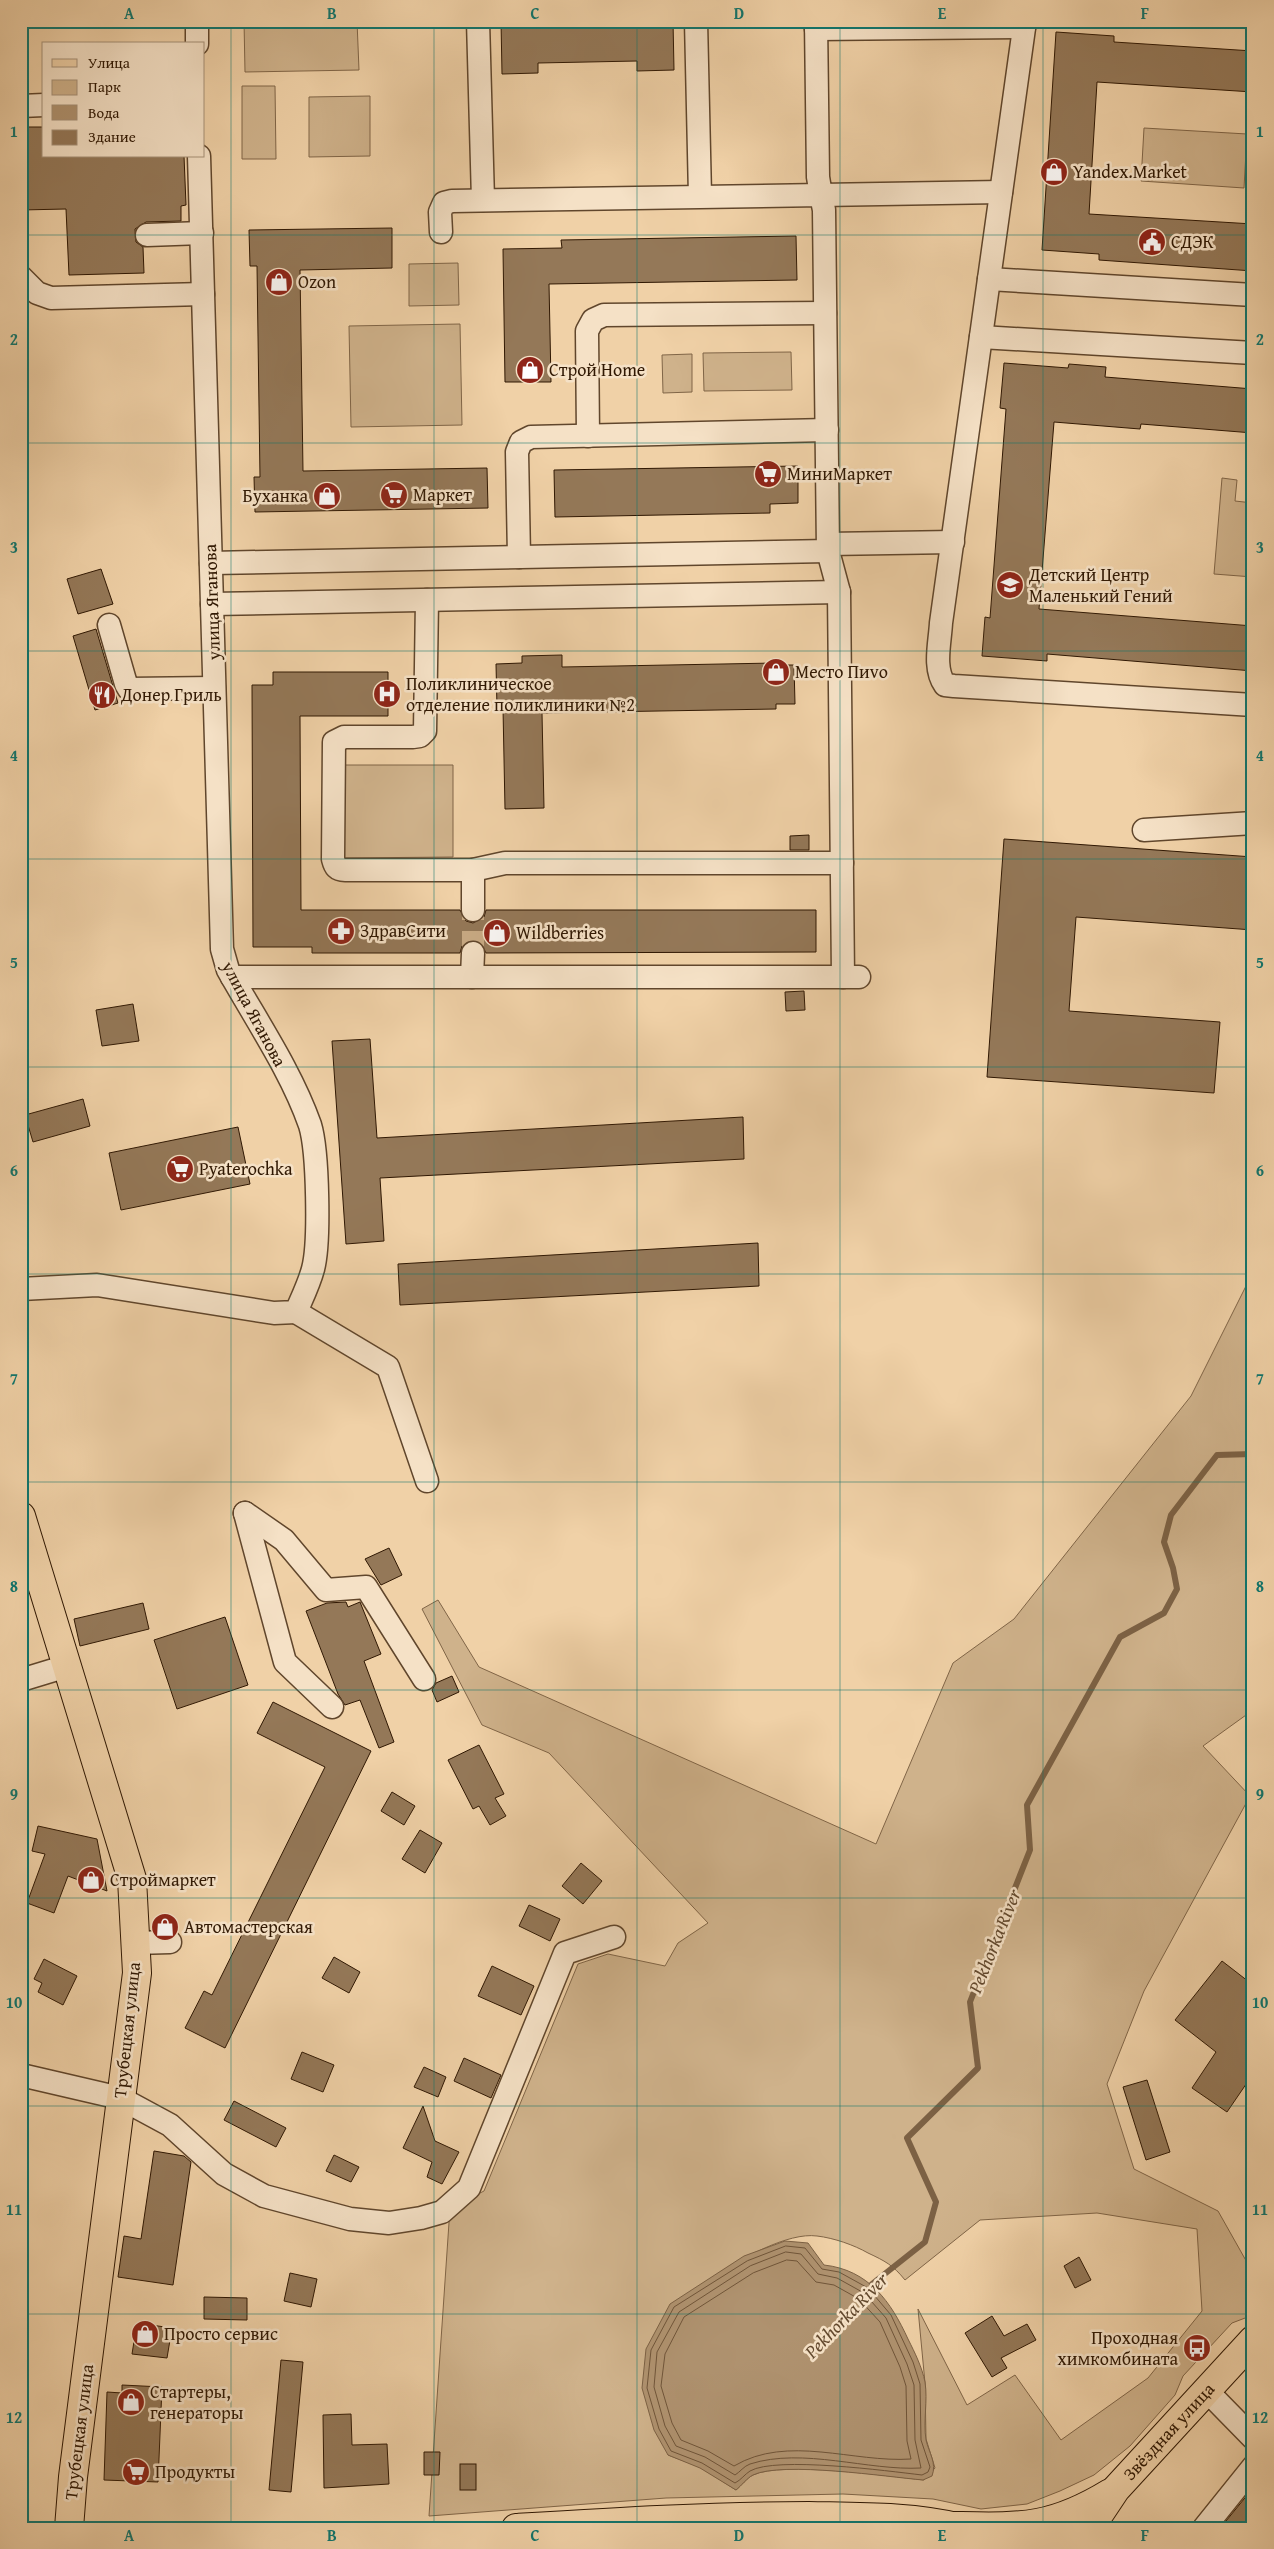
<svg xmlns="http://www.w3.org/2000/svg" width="1274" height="2549" viewBox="0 0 1274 2549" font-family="'Gentium Book Plus',serif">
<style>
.green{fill:#cfb28b;stroke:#806547;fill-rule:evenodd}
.water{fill:#af926f;stroke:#7c6144}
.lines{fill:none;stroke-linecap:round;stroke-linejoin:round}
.shore{stroke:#705539;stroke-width:1}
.stream{stroke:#7c6144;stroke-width:6}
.building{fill:#947858;stroke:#301803}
.minor-tunnel{stroke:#caac86;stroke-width:22;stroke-dasharray:22 11;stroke-linecap:butt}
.minor-casing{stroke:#60462c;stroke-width:25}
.major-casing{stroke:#301803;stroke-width:30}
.minor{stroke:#f5e1c6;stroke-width:22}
.major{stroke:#f0d1a7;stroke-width:28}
.grid{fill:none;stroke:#0f766e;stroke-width:1;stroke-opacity:0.55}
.labels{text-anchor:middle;stroke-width:5;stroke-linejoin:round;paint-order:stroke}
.poi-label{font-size:18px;fill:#301803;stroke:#f5e1c6;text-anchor:start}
.street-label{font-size:18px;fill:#301803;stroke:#f5e1c6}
.water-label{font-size:19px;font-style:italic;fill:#63492e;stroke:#f5e1c6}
.neatline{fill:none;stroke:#0f766e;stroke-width:2}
.grid-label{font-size:16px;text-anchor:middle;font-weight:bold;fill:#0f766e}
</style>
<rect width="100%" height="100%" fill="#f0d1a7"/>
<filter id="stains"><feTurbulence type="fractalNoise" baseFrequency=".004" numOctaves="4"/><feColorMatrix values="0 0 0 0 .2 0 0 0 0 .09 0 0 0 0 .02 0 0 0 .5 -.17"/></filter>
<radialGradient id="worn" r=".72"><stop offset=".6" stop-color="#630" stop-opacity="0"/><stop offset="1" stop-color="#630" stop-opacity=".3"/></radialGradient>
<g class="green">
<polygon points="244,21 357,21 359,70 245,72"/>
<polygon points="242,86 275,86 276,159 242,159"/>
<polygon points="370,96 370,156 309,157 309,97"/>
<polygon points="1144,128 1247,134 1244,188 1141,181"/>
<polygon points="458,263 459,305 409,306 409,264"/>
<polygon points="460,324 462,425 351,427 349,326"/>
<polygon points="791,352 792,390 704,391 703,353"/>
<polygon points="692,354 692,392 663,393 662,355"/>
<polygon points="1222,478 1237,480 1235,501 1253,503 1253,577 1214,574"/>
<polygon points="343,765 453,765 453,857 343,858"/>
<path d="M1253,1272V1710L1203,1746L1250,1796L1144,1991L1107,2084L1134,2169L1218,2211L1253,2273V2315L1232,2323L1183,2376L1175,2395L1130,2446L1094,2475L1060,2491L1027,2504L981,2509L933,2499L843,2494L666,2498L429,2516L450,2208L484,2191L578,1964L608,1954L665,1966L678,1943L708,1923L549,1753L482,1725L422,1609L438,1600L479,1667L876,1844L953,1663L1014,1619L1191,1396ZM1097,2213L1197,2229L1202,2311L1148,2378L1061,2440L1015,2375L967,2405L918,2309L925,2383L926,2439L935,2468L924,2480C888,2476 782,2461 753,2475C747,2478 741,2486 736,2490L700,2467L668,2455L717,2274C741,2259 788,2232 817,2236C834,2238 854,2245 868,2253C885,2261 893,2265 905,2280L980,2220Z"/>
</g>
<path class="water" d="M785,2241L808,2243L824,2265C869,2270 891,2302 908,2339C915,2353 922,2367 925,2382C928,2401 923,2421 926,2440C929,2453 937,2463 932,2476L923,2480C888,2477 782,2461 753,2475C747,2478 741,2486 736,2490L700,2468L668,2455L654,2430L642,2388L646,2349L670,2304L744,2256Z"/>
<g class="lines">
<g class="shore">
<path d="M786,2246L805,2248L822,2269L839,2272L868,2288L891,2315L913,2362L920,2384L921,2440L930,2467L928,2472L922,2475C888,2471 776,2456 750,2471C745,2474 741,2480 735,2483L702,2463L671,2451L659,2429L647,2388L651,2350L674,2307L747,2261Z"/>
<path d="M786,2252L801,2254L818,2274L837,2278L864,2293L886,2318L907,2364L914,2385L915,2440L921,2468C868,2471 803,2447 750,2464C744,2466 740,2472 735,2475L705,2457L676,2446L665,2426L654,2387L657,2352L679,2312L750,2266Z"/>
<path d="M787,2260L797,2261L816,2282L834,2285L859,2299L880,2322L900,2367L906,2386L907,2441L911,2459C853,2463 788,2434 734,2466L708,2451L681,2440L672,2423L661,2386L665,2354L684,2317L753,2273Z"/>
</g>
<polyline class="stream" points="872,2284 925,2242 936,2202 907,2138 978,2068 970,2002 1030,1850 1027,1805 1120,1637 1164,1613 1177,1589 1173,1568 1164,1542 1171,1515 1217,1455 1253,1454"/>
</g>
<g class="building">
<polygon points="501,21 673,21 674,70 637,71 637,61 538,63 538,73 502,74"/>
<polygon points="1056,32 1114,36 1114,42 1253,51 1253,92 1097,82 1089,214 1253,224 1253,271 1099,260 1099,254 1042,250"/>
<polygon points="24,127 44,127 44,156 184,156 186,205 181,206 181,221 146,222 135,229 136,242 143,247 144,273 69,275 66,209 21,210 21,189 26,189"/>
<polygon points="392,228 392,268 300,270 303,471 487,468 488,508 255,512 254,477 260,477 257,266 250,266 249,230"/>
<polygon points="796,236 797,280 549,284 551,382 505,382 503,249 562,248 561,240"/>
<polygon points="1004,363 1068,368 1069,364 1106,367 1105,377 1253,389 1253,433 1141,424 1140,429 1054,422 1039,609 1253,626 1253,671 1047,654 1047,661 982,656 985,617 990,618 1006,409 1000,408"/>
<polygon points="798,466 798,503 770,504 770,513 555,517 554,470"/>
<polygon points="101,569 113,604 78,614 67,579"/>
<polygon points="96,629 118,703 95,710 73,636"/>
<polygon points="562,655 562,667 775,663 775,665 794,665 795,704 776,704 776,709 542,713 544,808 505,809 503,708 497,708 496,664 522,663 522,656"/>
<polygon points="273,672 388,672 388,716 300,716 301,910 460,910 466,921 473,923 484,917 486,910 816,910 816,952 486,953 480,942 473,940 462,946 460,953 312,953 312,947 253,947 252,685 273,685"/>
<polygon points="809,835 809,850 790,850 790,836"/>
<polygon points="1004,839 1253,857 1253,930 1076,917 1069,1011 1220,1022 1214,1093 987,1077"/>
<polygon points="804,991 805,1010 786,1011 785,992"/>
<polygon points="133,1004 139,1041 102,1046 96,1010"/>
<polygon points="370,1039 377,1138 743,1117 744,1159 380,1178 384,1241 346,1244 332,1041"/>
<polygon points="83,1099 90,1126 33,1142 25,1115"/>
<polygon points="238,1127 250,1184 121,1210 109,1153"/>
<polygon points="758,1243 759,1286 400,1305 398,1264"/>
<polygon points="389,1548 402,1575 381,1585 365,1559"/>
<polygon points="346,1602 348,1607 360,1602 381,1654 364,1661 394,1742 379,1748 360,1700 345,1705 338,1694 306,1611 327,1603"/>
<polygon points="143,1603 149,1629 80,1646 74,1619"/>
<polygon points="225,1617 248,1685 177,1709 154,1640"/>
<polygon points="452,1676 459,1692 437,1702 432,1690 436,1683"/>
<polygon points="273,1702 371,1751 225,2048 185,2028 204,1991 212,1995 325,1767 257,1733"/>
<polygon points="479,1745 504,1794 495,1798 506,1816 490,1825 479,1806 473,1809 448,1760"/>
<polygon points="392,1792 415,1806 404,1825 381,1811"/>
<polygon points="38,1826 97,1839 107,1891 68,1876 54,1913 27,1903 45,1854 32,1851"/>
<polygon points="420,1830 442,1843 425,1873 402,1859"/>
<polygon points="581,1863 602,1881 583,1904 562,1886"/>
<polygon points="529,1905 560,1919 550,1941 519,1926"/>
<polygon points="334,1957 360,1972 349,1993 322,1978"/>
<polygon points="44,1959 77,1976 63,2005 38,1992 42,1983 34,1979"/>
<polygon points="1222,1961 1253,1985 1253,2074 1227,2112 1192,2088 1216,2052 1175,2020"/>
<polygon points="492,1966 534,1986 521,2015 478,1996"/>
<polygon points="302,2052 334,2065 323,2092 291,2079"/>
<polygon points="464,2058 501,2075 491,2098 454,2081"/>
<polygon points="424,2067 446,2077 438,2097 414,2087"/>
<polygon points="1147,2080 1170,2152 1146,2160 1123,2087"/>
<polygon points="234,2101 286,2128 276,2147 224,2120"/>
<polygon points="423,2106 435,2141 459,2152 442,2184 427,2177 432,2162 403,2148"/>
<polygon points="154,2151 184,2156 191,2162 173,2285 118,2277 124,2236 141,2239"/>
<polygon points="334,2155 359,2167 351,2182 326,2171"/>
<polygon points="1079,2257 1091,2280 1075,2288 1064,2266"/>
<polygon points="290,2273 317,2279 311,2307 284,2301"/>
<polygon points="204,2297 247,2298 247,2320 204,2319"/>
<polygon points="992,2316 1004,2336 1027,2324 1036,2340 1001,2358 1007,2368 992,2377 965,2333"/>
<polygon points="137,2323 172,2328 167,2358 132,2354"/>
<polygon points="281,2360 303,2362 291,2492 269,2490"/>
<polygon points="122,2385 162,2387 158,2482 104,2480 107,2392 122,2393"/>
<polygon points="351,2414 352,2445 387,2444 389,2484 324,2488 323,2415"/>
<polygon points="424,2452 440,2452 439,2475 424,2475"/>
<rect x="460" y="2464" width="16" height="26"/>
<polygon points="1253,2488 1253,2528 1227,2528 1226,2521"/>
</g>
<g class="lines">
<polyline class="minor-tunnel" points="473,953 473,910"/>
<g class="minor-casing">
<g id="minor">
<polyline points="197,21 197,44"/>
<polyline points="478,21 483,200"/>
<polyline points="696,21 700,196"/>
<polyline points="816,21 818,177 821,195 1001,192"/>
<path d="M1025,21L941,623C940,643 933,668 945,685L954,686L1253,705"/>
<polyline points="816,29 1024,27"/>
<polyline points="21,106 44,105"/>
<polyline points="147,235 202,233"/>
<polyline points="21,277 37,293 51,298 203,294"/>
<polyline points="989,279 1253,295"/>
<polyline points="981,337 1253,353"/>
<polyline points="588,436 587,331 593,320 604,315 825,313"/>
<polyline points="828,544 953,542"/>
<polyline points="828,551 839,592 843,977"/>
<polyline points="519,557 517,452 521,442 531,437 827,430"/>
<polyline points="211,563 828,551 824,210 821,195 452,201 444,203 440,212 441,232"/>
<path d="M427,600L425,731L420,736L413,737H344L334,742L333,859C335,867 337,870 345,870H473V910"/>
<polyline points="212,604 839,592"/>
<polyline points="109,625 126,684 129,689 214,688"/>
<polyline points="1144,830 1253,823"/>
<polyline points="473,870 505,863 842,863"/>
<polyline points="232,977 472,977 473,953"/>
<polyline points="472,977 859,977"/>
<path d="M21,1289L97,1285L274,1313L296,1312C302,1298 309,1284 313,1269C320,1243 318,1151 310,1125C291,1071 256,1020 228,970L222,949L199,156"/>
<polyline points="296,1312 388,1367 427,1481"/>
<polyline points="245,1513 284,1540 326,1590 366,1587 424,1679"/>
<polyline points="245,1513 285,1662 332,1707"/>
<polyline points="21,1680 67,1666"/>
<polyline points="135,1943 170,1942"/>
<polyline points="21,2075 120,2098 170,2125 224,2174 264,2196 350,2219 389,2223 421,2218 442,2212 469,2188 565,1953 614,1937"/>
<polyline points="1207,2391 1253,2438"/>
<polyline points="1204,2528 1253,2467"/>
</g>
</g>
<g class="major-casing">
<g id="major">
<polyline points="21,1516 132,1879 137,1973 73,2477 69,2528"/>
<path d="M954,2526C1021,2527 1051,2529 1110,2493"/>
<path d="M516,2528C614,2522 711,2516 809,2516C859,2517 912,2516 961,2528"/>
<path id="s1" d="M1090,2528L1116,2489L1253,2340"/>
</g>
</g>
<use href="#minor" class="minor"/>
<use href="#major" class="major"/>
</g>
<path class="grid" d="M231,21V2528M434,21V2528M637,21V2528M840,21V2528M1043,21V2528M21,235H1253M21,443H1253M21,651H1253M21,859H1253M21,1067H1253M21,1274H1253M21,1482H1253M21,1690H1253M21,1898H1253M21,2106H1253M21,2314H1253"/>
<defs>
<g id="shop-disc" transform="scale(1.4375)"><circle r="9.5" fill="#8f2418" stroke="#f5e1c6"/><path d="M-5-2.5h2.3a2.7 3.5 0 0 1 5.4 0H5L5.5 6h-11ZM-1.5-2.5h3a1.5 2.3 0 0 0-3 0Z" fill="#fff"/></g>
<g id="civic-disc" transform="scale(1.4375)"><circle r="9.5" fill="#8f2418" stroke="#f5e1c6"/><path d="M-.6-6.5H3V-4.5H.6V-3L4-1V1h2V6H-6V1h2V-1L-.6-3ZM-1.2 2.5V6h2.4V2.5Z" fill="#fff"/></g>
<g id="supermarket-disc" transform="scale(1.4375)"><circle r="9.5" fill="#8f2418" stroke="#f5e1c6"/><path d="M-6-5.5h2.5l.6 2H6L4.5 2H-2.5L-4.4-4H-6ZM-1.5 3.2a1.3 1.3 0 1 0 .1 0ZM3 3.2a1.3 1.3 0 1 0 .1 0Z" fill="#fff"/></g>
<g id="school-disc" transform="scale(1.4375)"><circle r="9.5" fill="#8f2418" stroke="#f5e1c6"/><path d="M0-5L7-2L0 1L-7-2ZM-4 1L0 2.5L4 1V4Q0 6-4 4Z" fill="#fff"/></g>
<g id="hospital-disc" transform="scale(1.4375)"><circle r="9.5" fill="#8f2418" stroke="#f5e1c6"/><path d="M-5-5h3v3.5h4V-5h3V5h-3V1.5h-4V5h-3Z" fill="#fff"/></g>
<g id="restaurant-disc" transform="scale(1.4375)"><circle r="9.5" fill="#8f2418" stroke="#f5e1c6"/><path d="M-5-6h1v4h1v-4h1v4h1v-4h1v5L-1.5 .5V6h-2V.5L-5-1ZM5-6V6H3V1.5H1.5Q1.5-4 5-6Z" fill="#fff"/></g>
<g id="pharmacy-disc" transform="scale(1.4375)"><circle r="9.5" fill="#8f2418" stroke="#f5e1c6"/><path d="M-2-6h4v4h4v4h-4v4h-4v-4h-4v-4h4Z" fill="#fff"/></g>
<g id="bus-disc" transform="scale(1.4375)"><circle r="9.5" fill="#8f2418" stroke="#f5e1c6"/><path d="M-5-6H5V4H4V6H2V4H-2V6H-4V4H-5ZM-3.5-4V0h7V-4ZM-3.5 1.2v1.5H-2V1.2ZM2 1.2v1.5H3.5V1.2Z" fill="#fff"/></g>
</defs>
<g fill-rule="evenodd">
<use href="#shop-disc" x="1054" y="172"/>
<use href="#civic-disc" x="1152" y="242"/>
<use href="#shop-disc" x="279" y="282"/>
<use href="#shop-disc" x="530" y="370"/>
<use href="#supermarket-disc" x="768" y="474"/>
<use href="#supermarket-disc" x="394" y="495"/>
<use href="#shop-disc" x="327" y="496"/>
<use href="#school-disc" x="1010" y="585"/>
<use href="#shop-disc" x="776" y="672"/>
<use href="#hospital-disc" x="387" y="694"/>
<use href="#restaurant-disc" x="102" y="695"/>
<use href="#pharmacy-disc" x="341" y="931"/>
<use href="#shop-disc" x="497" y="933"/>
<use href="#supermarket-disc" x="180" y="1169"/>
<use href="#shop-disc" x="91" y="1880"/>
<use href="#shop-disc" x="165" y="1927"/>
<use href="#shop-disc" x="145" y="2334"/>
<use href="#bus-disc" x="1197" y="2348"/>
<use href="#shop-disc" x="131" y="2402"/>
<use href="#supermarket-disc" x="136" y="2472"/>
</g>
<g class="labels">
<g class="poi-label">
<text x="1073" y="178">Yandex.Market</text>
<text x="1171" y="248">СДЭК</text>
<text x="298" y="288">Ozon</text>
<text x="549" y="376">Строй Home</text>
<text x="787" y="480">МиниМаркет</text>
<text x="413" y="501">Маркет</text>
<text x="308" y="502" text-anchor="end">Буханка</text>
<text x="1029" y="581">Детский Центр<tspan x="1029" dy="21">Маленький Гений</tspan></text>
<text x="795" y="678">Место Пиvо</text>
<text x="406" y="690">Поликлиническое<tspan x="406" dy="21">отделение поликлиники №2</tspan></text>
<text x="121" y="701">Донер Гриль</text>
<text x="360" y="937">ЗдравСити</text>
<text x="516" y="939">Wildberries</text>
<text x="199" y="1175">Pyaterochka</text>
<text x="110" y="1886">Строймаркет</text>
<text x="184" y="1933">Автомастерская</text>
<text x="164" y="2340">Просто сервис</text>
<text x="1178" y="2344" text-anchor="end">Проходная<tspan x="1178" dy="21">химкомбината</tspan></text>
<text x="150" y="2398">Стартеры,<tspan x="150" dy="21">генераторы</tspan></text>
<text x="155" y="2478">Продукты</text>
</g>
<g class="street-label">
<text transform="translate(212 602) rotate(-92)" y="6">улица Яганова</text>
<text transform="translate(254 1014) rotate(62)" y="6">улица Яганова</text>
<text transform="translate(127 2030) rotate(-84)" y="6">Трубецкая улица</text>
<text transform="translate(79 2432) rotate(-83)" y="6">Трубецкая улица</text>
<text dy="6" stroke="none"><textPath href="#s1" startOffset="125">Звёздная улица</textPath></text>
</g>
<g class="water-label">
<text transform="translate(994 1941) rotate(-68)" y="7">Pekhorka River</text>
<text transform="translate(846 2315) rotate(-46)" y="7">Pekhorka River</text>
</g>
</g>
<rect width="1274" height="2549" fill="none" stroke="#f0d1a7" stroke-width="55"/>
<rect x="42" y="42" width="162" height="115" fill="#f5e1c6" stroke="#a69178"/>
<rect x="52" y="59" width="25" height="8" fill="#f0d1a7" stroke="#a69178"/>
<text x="88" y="68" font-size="15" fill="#301803">Улица</text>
<rect x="52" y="80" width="25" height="15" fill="#cfb28b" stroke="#a69178"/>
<text x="88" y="92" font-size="15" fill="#301803">Парк</text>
<rect x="52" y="105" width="25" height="15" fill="#af926f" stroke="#a69178"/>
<text x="88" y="118" font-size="15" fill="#301803">Вода</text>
<rect x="52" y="130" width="25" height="15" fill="#947858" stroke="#a69178"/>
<text x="88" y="142" font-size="15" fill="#301803">Здание</text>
<rect x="28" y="28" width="1218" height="2494" class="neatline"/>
<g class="grid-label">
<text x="129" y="19">A</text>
<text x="332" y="19">B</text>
<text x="535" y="19">C</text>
<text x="739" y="19">D</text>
<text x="942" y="19">E</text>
<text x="1145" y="19">F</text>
<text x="14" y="137">1</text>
<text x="1260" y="137">1</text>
<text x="14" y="345">2</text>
<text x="1260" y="345">2</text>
<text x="14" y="553">3</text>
<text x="1260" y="553">3</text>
<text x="14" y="761">4</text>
<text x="1260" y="761">4</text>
<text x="14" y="968">5</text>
<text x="1260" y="968">5</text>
<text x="14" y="1176">6</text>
<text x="1260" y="1176">6</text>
<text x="14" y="1384">7</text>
<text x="1260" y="1384">7</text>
<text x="14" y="1592">8</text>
<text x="1260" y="1592">8</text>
<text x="14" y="1800">9</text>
<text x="1260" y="1800">9</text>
<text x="14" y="2008">10</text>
<text x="1260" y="2008">10</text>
<text x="14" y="2215">11</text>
<text x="1260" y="2215">11</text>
<text x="14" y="2423">12</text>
<text x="1260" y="2423">12</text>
<text x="129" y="2541">A</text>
<text x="332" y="2541">B</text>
<text x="535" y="2541">C</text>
<text x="739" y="2541">D</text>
<text x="942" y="2541">E</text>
<text x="1145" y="2541">F</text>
</g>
<rect width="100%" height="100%" filter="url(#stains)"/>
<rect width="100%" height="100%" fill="url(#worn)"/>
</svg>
